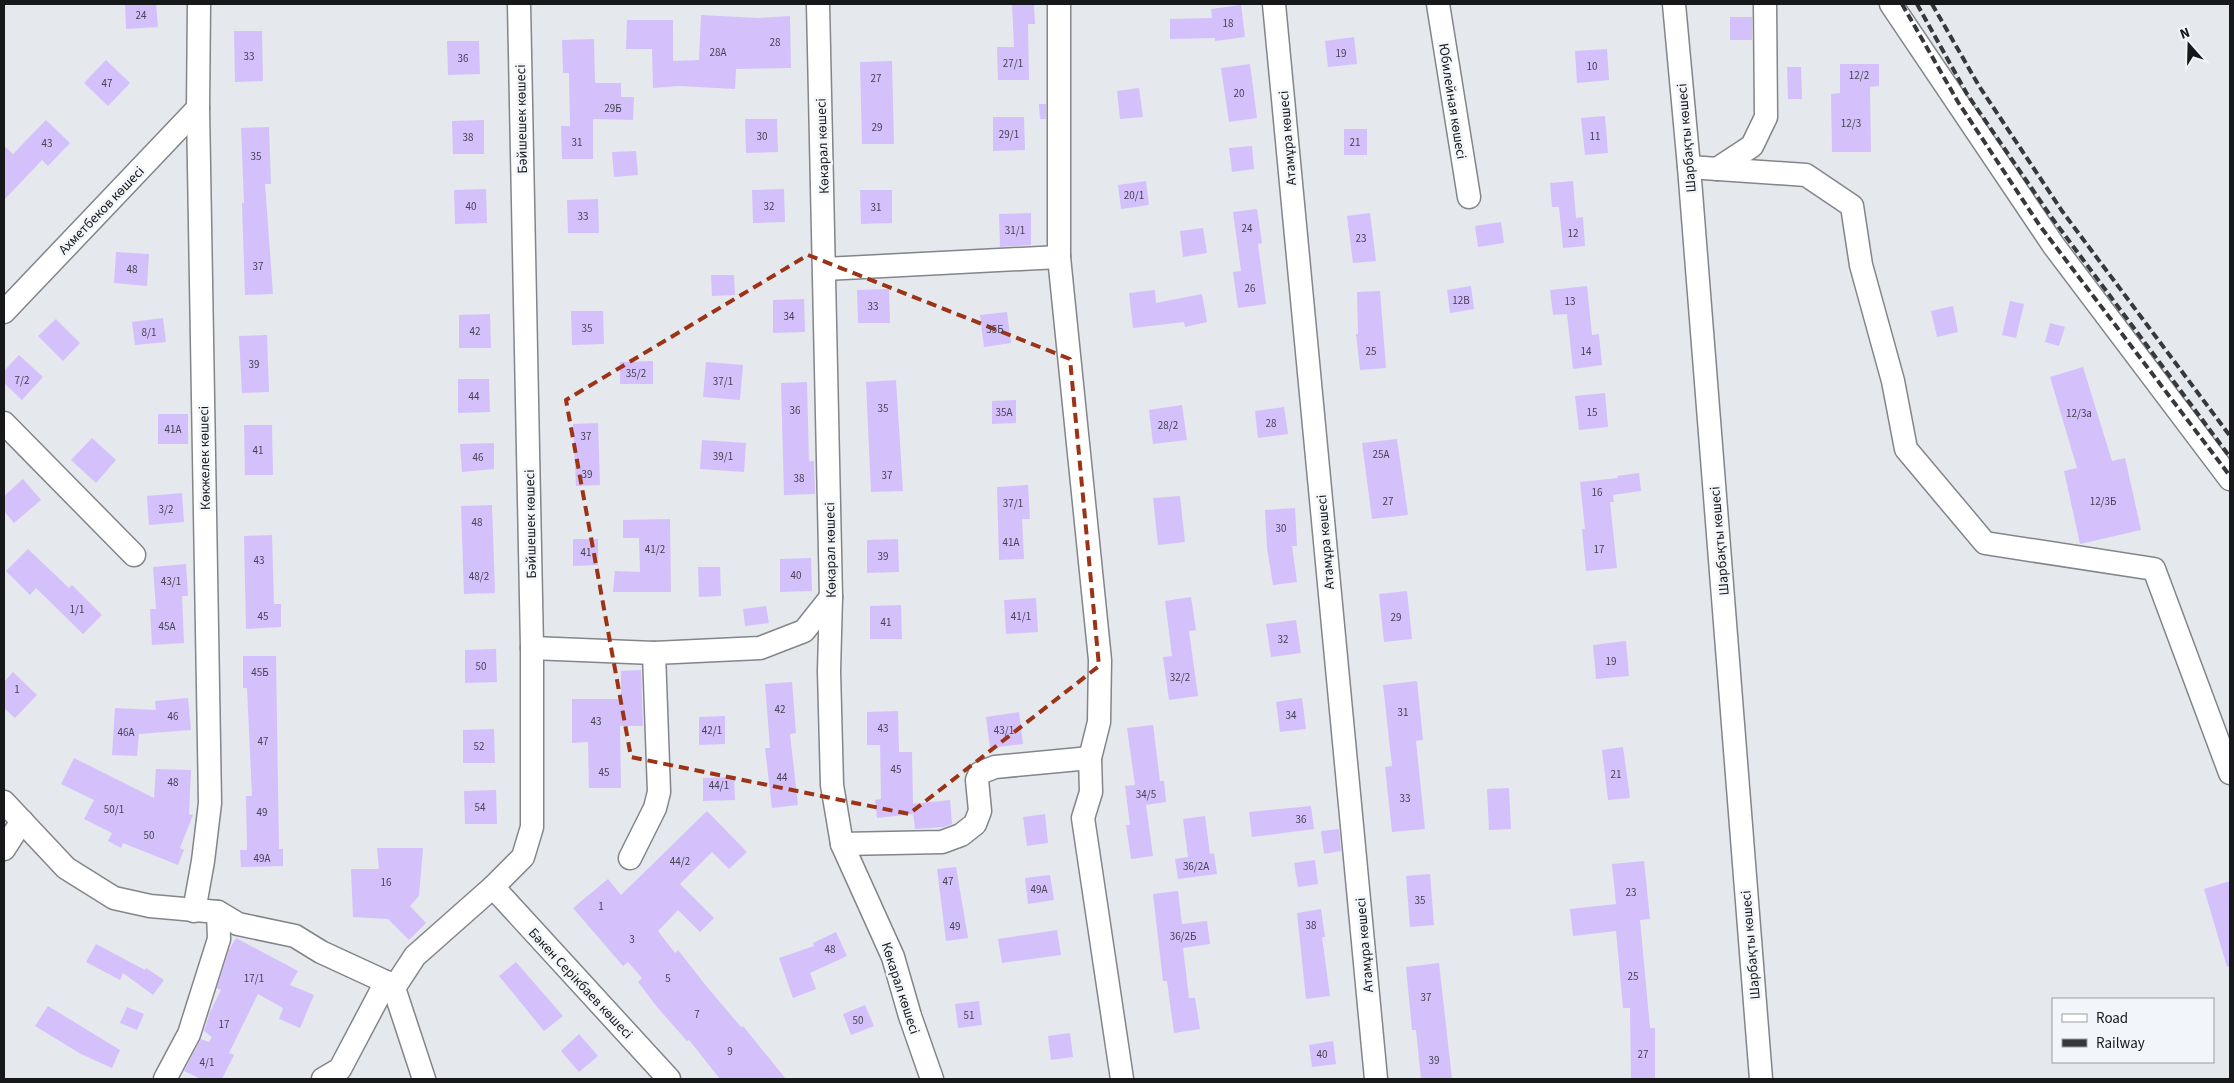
<svg xmlns="http://www.w3.org/2000/svg" width="2234" height="1083" viewBox="0 0 2234 1083" font-family="'Source Sans 3',sans-serif">
<style>
.building{fill:#d4c1fb}
.lines{fill:none;stroke-linecap:round;stroke-linejoin:round}
.minor-casing{stroke:#828589;stroke-width:25}
.minor{stroke:#fff;stroke-width:22}
.rail{stroke:#37383b;stroke-width:4;stroke-dasharray:8 4;stroke-linecap:butt}
.marked{fill:none;stroke:#9b3316;stroke-width:4;stroke-dasharray:10 6;stroke-linejoin:round}
.labels{text-anchor:middle;stroke-width:5;stroke-linejoin:round;paint-order:stroke}
.number-label{font-size:11px;fill:#464252}
.street-label{font-size:14px;fill:#17181a;stroke:#f2f5fa}
</style>
<rect width="100%" height="100%" fill="#e5e8ed"/>
<g class="building">
<polygon points="125,4 156,4 158,27 126,29"/>
<polygon points="1012,4 1034,4 1035,24 1028,24 1029,80 998,80 997,47 1014,47"/>
<polygon points="1241,5 1245,37 1215,41 1215,38 1170,39 1170,19 1212,18 1211,9"/>
<polygon points="701,15 758,18 790,16 791,68 736,69 735,89 679,86 653,88 652,49 626,49 627,20 673,20 673,61 699,60"/>
<rect x="1730" y="17" width="22" height="23"/>
<polygon points="234,31 262,31 263,81 235,82"/>
<polygon points="1354,37 1357,64 1328,67 1325,41"/>
<polygon points="594,39 595,83 621,83 621,97 634,97 633,120 593,119 593,159 562,159 561,126 570,126 569,73 563,73 562,40"/>
<polygon points="447,41 479,41 480,74 448,75"/>
<polygon points="1607,49 1609,80 1577,83 1575,51"/>
<polygon points="106,60 130,83 108,106 84,83"/>
<polygon points="892,61 894,144 862,144 860,62"/>
<polygon points="1250,64 1257,118 1229,122 1221,68"/>
<polygon points="1840,64 1879,64 1879,86 1870,87 1871,152 1832,152 1831,94 1840,93"/>
<polygon points="1787,67 1801,67 1802,99 1788,99"/>
<polygon points="1139,88 1143,117 1120,119 1117,91"/>
<polygon points="1039,104 1046,104 1046,119 1040,119"/>
<polygon points="1605,116 1608,153 1585,155 1581,118"/>
<polygon points="993,117 1024,117 1025,150 993,151"/>
<polygon points="745,119 777,119 778,152 746,153"/>
<polygon points="46,120 70,143 48,166 42,160 4,200 4,146 13,154"/>
<polygon points="484,120 484,154 453,154 452,121"/>
<polygon points="269,127 271,184 265,184 273,294 245,295 242,203 244,203 241,128"/>
<rect x="1344" y="129" width="23" height="26"/>
<polygon points="1252,146 1254,169 1232,172 1229,148"/>
<polygon points="636,151 638,175 614,177 612,152"/>
<polygon points="1146,181 1149,205 1121,209 1118,185"/>
<polygon points="1573,181 1576,218 1583,217 1585,246 1563,248 1559,207 1552,207 1550,183"/>
<polygon points="486,189 487,223 455,224 454,190"/>
<polygon points="784,189 785,222 753,223 752,190"/>
<polygon points="860,190 892,190 892,223 861,224"/>
<polygon points="598,199 599,233 568,233 567,200"/>
<polygon points="1257,209 1262,243 1258,244 1266,304 1238,308 1233,272 1241,271 1233,212"/>
<polygon points="1031,213 1031,245 1000,247 999,214"/>
<polygon points="1370,213 1376,261 1353,263 1347,216"/>
<polygon points="1501,222 1504,243 1478,247 1475,226"/>
<polygon points="1203,228 1207,253 1183,257 1180,231"/>
<polygon points="116,252 149,254 147,286 114,283"/>
<polygon points="711,275 734,275 735,295 712,296"/>
<polygon points="1471,286 1474,309 1450,313 1447,290"/>
<polygon points="1587,286 1592,335 1599,334 1602,365 1573,369 1567,314 1553,315 1550,290"/>
<polygon points="889,289 890,323 858,323 857,290"/>
<polygon points="1155,290 1156,303 1202,294 1207,322 1185,327 1184,322 1133,328 1129,293"/>
<polygon points="1380,291 1386,368 1360,370 1356,334 1358,334 1357,292"/>
<polygon points="804,299 805,332 773,333 773,300"/>
<polygon points="2010,301 2024,304 2016,338 2002,335"/>
<polygon points="1953,306 1958,332 1937,337 1931,311"/>
<polygon points="571,311 603,311 604,344 572,345"/>
<polygon points="1007,312 1011,343 984,347 980,315"/>
<polygon points="490,314 491,348 459,348 459,315"/>
<polygon points="163,318 166,342 135,345 132,322"/>
<polygon points="56,319 80,343 63,361 38,336"/>
<polygon points="2050,323 2065,327 2059,346 2045,342"/>
<polygon points="267,335 269,392 242,393 239,336"/>
<polygon points="19,355 43,377 22,400 4,383 4,371"/>
<polygon points="653,361 653,384 620,384 620,362"/>
<polygon points="706,362 743,365 740,400 703,397"/>
<polygon points="2083,367 2112,461 2125,458 2141,530 2080,544 2064,471 2077,468 2050,377"/>
<polygon points="458,379 489,379 490,412 458,413"/>
<polygon points="896,380 903,491 871,492 866,382"/>
<polygon points="807,382 809,461 814,461 815,494 784,495 781,383"/>
<polygon points="1605,393 1608,427 1579,430 1575,396"/>
<polygon points="1016,400 1016,423 992,424 992,401"/>
<polygon points="1182,405 1187,440 1153,444 1149,410"/>
<polygon points="1284,407 1288,434 1258,438 1255,411"/>
<rect x="158" y="414" width="30" height="30"/>
<polygon points="598,423 600,485 576,486 573,424"/>
<polygon points="244,425 272,425 273,475 245,475"/>
<polygon points="92,438 116,460 96,483 71,460"/>
<polygon points="1397,439 1408,515 1372,519 1362,443"/>
<polygon points="702,440 746,443 744,472 700,469"/>
<polygon points="494,443 494,469 462,472 460,444"/>
<polygon points="1639,473 1641,491 1613,495 1614,502 1610,502 1617,568 1586,571 1582,529 1585,529 1580,482 1618,478 1617,476"/>
<polygon points="23,479 41,500 14,523 4,511 4,496"/>
<polygon points="1028,485 1030,519 1022,519 1024,559 999,560 997,487"/>
<polygon points="182,493 184,522 149,525 147,496"/>
<polygon points="1180,496 1185,542 1158,545 1153,498"/>
<polygon points="492,505 495,593 464,594 461,506"/>
<polygon points="1295,508 1297,546 1292,546 1297,582 1273,585 1267,548 1265,510"/>
<polygon points="670,519 671,592 613,592 615,571 640,572 639,538 623,538 623,520"/>
<polygon points="272,535 274,604 281,604 281,627 246,629 244,536"/>
<polygon points="573,539 598,539 598,565 573,566"/>
<polygon points="898,539 899,572 867,573 867,540"/>
<polygon points="28,549 69,588 72,585 102,615 83,634 36,588 30,595 6,571"/>
<polygon points="811,558 812,591 780,592 780,559"/>
<polygon points="186,564 188,596 182,596 184,643 152,645 150,609 156,609 153,567"/>
<polygon points="698,567 720,567 721,596 699,597"/>
<polygon points="1407,591 1412,639 1384,642 1379,594"/>
<polygon points="1191,597 1196,630 1189,631 1198,696 1169,700 1163,657 1172,656 1165,601"/>
<polygon points="1036,598 1038,632 1006,634 1004,600"/>
<polygon points="901,605 902,639 870,639 870,606"/>
<polygon points="766,606 769,623 745,626 743,609"/>
<polygon points="1296,620 1301,653 1271,657 1266,624"/>
<polygon points="1626,641 1629,676 1596,679 1593,645"/>
<polygon points="496,649 497,682 465,683 465,650"/>
<polygon points="243,656 276,656 279,849 283,849 283,866 241,867 240,850 247,850 246,796 252,796 247,688 243,688"/>
<polygon points="641,670 643,726 620,726 621,788 589,788 588,742 572,743 572,699 621,699 621,671"/>
<polygon points="13,672 37,695 15,718 4,708 4,682"/>
<polygon points="1417,681 1423,740 1416,741 1425,829 1392,832 1385,767 1392,766 1383,685"/>
<polygon points="792,682 796,733 790,734 798,805 772,808 765,748 770,748 765,684"/>
<polygon points="188,698 191,730 139,734 137,756 112,755 115,708 156,710 155,701"/>
<polygon points="1302,698 1306,729 1280,732 1276,702"/>
<polygon points="898,711 899,752 912,752 913,804 950,800 952,824 944,827 915,829 913,812 913,814 877,818 875,800 881,799 880,745 867,745 867,712"/>
<polygon points="1019,712 1023,744 990,748 986,717"/>
<polygon points="725,716 725,744 699,745 699,717"/>
<polygon points="1153,725 1160,781 1164,781 1166,802 1146,805 1153,856 1131,859 1126,825 1130,825 1125,786 1135,785 1127,728"/>
<polygon points="494,729 495,763 463,763 463,730"/>
<polygon points="1623,747 1630,798 1608,800 1602,750"/>
<polygon points="74,758 154,798 156,769 191,770 189,814 193,815 180,848 184,850 178,865 123,843 121,848 108,841 112,833 84,819 94,800 61,784"/>
<polygon points="734,777 735,800 703,801 703,778"/>
<polygon points="1509,788 1511,829 1489,830 1487,789"/>
<polygon points="496,790 497,824 465,824 464,791"/>
<polygon points="1311,806 1314,829 1252,837 1249,812"/>
<polygon points="707,811 747,852 729,869 712,852 680,884 714,918 700,932 678,910 658,931 675,953 678,950 707,987 741,1027 743,1026 786,1079 720,1079 689,1040 687,1041 657,1007 638,982 642,978 628,962 623,966 573,908 608,879 621,895"/>
<polygon points="1045,814 1048,843 1027,846 1023,817"/>
<polygon points="1205,816 1210,854 1214,853 1217,874 1178,879 1175,859 1188,857 1183,819"/>
<polygon points="1339,829 1341,851 1324,854 1321,831"/>
<polygon points="377,848 423,848 419,896 410,906 426,923 409,940 388,919 353,917 351,869 379,869"/>
<polygon points="1315,860 1318,884 1298,887 1294,863"/>
<polygon points="1644,861 1650,919 1640,920 1650,1028 1655,1028 1655,1079 1631,1079 1630,1008 1623,1008 1616,931 1573,936 1570,909 1616,904 1612,864"/>
<polygon points="956,867 968,938 946,941 937,869"/>
<polygon points="1430,874 1434,925 1410,927 1406,876"/>
<polygon points="1050,875 1054,900 1028,904 1025,878"/>
<polygon points="2230,881 2230,966 2227,967 2204,889"/>
<polygon points="1178,891 1182,924 1207,921 1210,944 1183,948 1189,998 1195,998 1200,1029 1174,1033 1167,981 1163,981 1153,894"/>
<polygon points="1321,909 1325,937 1322,937 1330,996 1306,999 1297,913"/>
<polygon points="1057,930 1061,955 1002,963 998,939"/>
<polygon points="836,932 847,956 810,973 816,989 793,998 779,958 814,946 813,943"/>
<polygon points="236,938 298,971 290,985 314,995 300,1028 279,1019 283,1008 258,994 229,1053 234,1055 222,1079 201,1079 184,1071 201,1039 209,1042 212,1037 204,1031 210,1012 221,990 217,988 229,950"/>
<polygon points="96,944 145,970 146,968 164,980 153,995 123,973 120,980 86,962"/>
<polygon points="516,962 563,1016 544,1031 499,976"/>
<polygon points="1439,963 1452,1079 1421,1079 1416,1030 1412,1030 1406,967"/>
<polygon points="979,1001 982,1025 958,1028 955,1004"/>
<polygon points="865,1005 874,1026 851,1035 843,1014"/>
<polygon points="48,1006 120,1050 112,1068 81,1054 35,1026"/>
<polygon points="127,1007 144,1014 137,1030 120,1023"/>
<polygon points="1070,1033 1073,1057 1051,1060 1048,1036"/>
<polygon points="579,1034 598,1056 579,1072 561,1051"/>
<polygon points="1333,1041 1336,1064 1312,1067 1309,1045"/>
</g>
<g class="lines">
<g class="minor-casing">
<g id="minor">
<polyline points="818,4 831,597 829,671 832,785 842,844 893,957 910,1016 932,1079"/>
<polyline points="1059,4 1059,257 1100,660 1099,722 1090,758 1091,792 1083,818 1122,1079"/>
<polyline points="1274,4 1376,1079"/>
<polyline points="1438,4 1469,197"/>
<polyline points="1674,4 1689,167 1761,1079"/>
<polyline points="1891,4 2054,246 2230,479"/>
<polyline points="1689,167 1806,175 1852,206 1861,265 1893,381 1906,449 1985,543 2154,569 2230,773"/>
<polyline points="1717,169 1752,146 1766,117 1765,4"/>
<polyline points="825,269 1059,257"/>
<polyline points="4,312 198,108"/>
<polyline points="4,423 134,555"/>
<polyline points="532,648 654,653 760,648 804,631 831,597"/>
<polyline points="4,802 66,868 114,898 150,906 218,912 238,924 295,936 321,952 386,982 394,988"/>
<polyline points="842,844 942,842 961,835 975,824 980,811 977,780 980,773 995,767 1090,758"/>
<polyline points="4,849 22,821"/>
<polyline points="630,858 655,808 659,792 654,653"/>
<polyline points="493,887 669,1079"/>
<polyline points="194,911 203,861 210,803 198,108 199,4"/>
<polyline points="394,988 415,956 493,887 523,857 532,827 532,648 519,4"/>
<polyline points="394,988 424,1079"/>
<polyline points="165,1079 189,1034 219,939 218,912"/>
<polyline points="323,1079 340,1069 386,982"/>
</g>
</g>
<use href="#minor" class="minor"/>
<g class="rail">
<polyline points="1902,4 1958,102 2040,226 2230,476"/>
<polyline points="1917,4 1967,94 2052,218 2230,457"/>
<polyline points="1932,4 1979,86 2062,211 2230,436"/>
</g>
</g>
<path class="marked" d="M808,255L1070,359L1099,666L909,814L631,757L566,400Z"/>
<g class="labels">
<g class="number-label">
<text x="141" y="19">24</text>
<text x="1228" y="27">18</text>
<text x="775" y="46">28</text>
<text x="718" y="56">28А</text>
<text x="1341" y="57">19</text>
<text x="249" y="60">33</text>
<text x="463" y="62">36</text>
<text x="1013" y="67">27/1</text>
<text x="1592" y="70">10</text>
<text x="1859" y="79">12/2</text>
<text x="876" y="82">27</text>
<text x="107" y="87">47</text>
<text x="1239" y="97">20</text>
<text x="613" y="112">29Б</text>
<text x="1851" y="127">12/3</text>
<text x="877" y="131">29</text>
<text x="1009" y="138">29/1</text>
<text x="762" y="140">30</text>
<text x="1595" y="140">11</text>
<text x="468" y="141">38</text>
<text x="577" y="146">31</text>
<text x="1355" y="146">21</text>
<text x="47" y="147">43</text>
<text x="256" y="160">35</text>
<text x="1134" y="199">20/1</text>
<text x="471" y="210">40</text>
<text x="769" y="210">32</text>
<text x="876" y="211">31</text>
<text x="583" y="220">33</text>
<text x="1247" y="232">24</text>
<text x="1015" y="234">31/1</text>
<text x="1573" y="237">12</text>
<text x="1361" y="242">23</text>
<text x="258" y="270">37</text>
<text x="132" y="273">48</text>
<text x="1250" y="292">26</text>
<text x="1461" y="304">12В</text>
<text x="1570" y="305">13</text>
<text x="873" y="310">33</text>
<text x="789" y="320">34</text>
<text x="587" y="332">35</text>
<text x="995" y="333">35Б</text>
<text x="475" y="335">42</text>
<text x="149" y="336">8/1</text>
<text x="1371" y="355">25</text>
<text x="1586" y="355">14</text>
<text x="254" y="368">39</text>
<text x="636" y="377">35/2</text>
<text x="22" y="384">7/2</text>
<text x="723" y="385">37/1</text>
<text x="474" y="400">44</text>
<text x="883" y="412">35</text>
<text x="795" y="414">36</text>
<text x="1004" y="416">35А</text>
<text x="1592" y="416">15</text>
<text x="2079" y="417">12/3а</text>
<text x="1271" y="427">28</text>
<text x="1168" y="429">28/2</text>
<text x="173" y="433">41А</text>
<text x="586" y="440">37</text>
<text x="258" y="454">41</text>
<text x="1381" y="458">25А</text>
<text x="723" y="460">39/1</text>
<text x="478" y="461">46</text>
<text x="587" y="478">39</text>
<text x="887" y="479">37</text>
<text x="799" y="482">38</text>
<text x="1597" y="496">16</text>
<text x="1388" y="505">27</text>
<text x="2103" y="505">12/3Б</text>
<text x="1013" y="507">37/1</text>
<text x="166" y="513">3/2</text>
<text x="477" y="526">48</text>
<text x="1281" y="532">30</text>
<text x="1011" y="546">41А</text>
<text x="655" y="553">41/2</text>
<text x="1599" y="553">17</text>
<text x="586" y="556">41</text>
<text x="883" y="560">39</text>
<text x="259" y="564">43</text>
<text x="796" y="579">40</text>
<text x="479" y="580">48/2</text>
<text x="171" y="585">43/1</text>
<text x="77" y="613">1/1</text>
<text x="263" y="620">45</text>
<text x="1021" y="620">41/1</text>
<text x="1396" y="621">29</text>
<text x="886" y="626">41</text>
<text x="167" y="630">45А</text>
<text x="1283" y="643">32</text>
<text x="1611" y="665">19</text>
<text x="481" y="670">50</text>
<text x="260" y="676">45Б</text>
<text x="1180" y="681">32/2</text>
<text x="17" y="693">1</text>
<text x="780" y="713">42</text>
<text x="1403" y="716">31</text>
<text x="1291" y="719">34</text>
<text x="173" y="720">46</text>
<text x="596" y="725">43</text>
<text x="883" y="732">43</text>
<text x="712" y="734">42/1</text>
<text x="1004" y="734">43/1</text>
<text x="126" y="736">46А</text>
<text x="263" y="745">47</text>
<text x="479" y="750">52</text>
<text x="896" y="773">45</text>
<text x="604" y="776">45</text>
<text x="1616" y="778">21</text>
<text x="782" y="781">44</text>
<text x="173" y="786">48</text>
<text x="719" y="789">44/1</text>
<text x="1146" y="798">34/5</text>
<text x="1405" y="802">33</text>
<text x="480" y="811">54</text>
<text x="114" y="813">50/1</text>
<text x="262" y="816">49</text>
<text x="1301" y="823">36</text>
<text x="149" y="839">50</text>
<text x="262" y="862">49А</text>
<text x="680" y="865">44/2</text>
<text x="1196" y="870">36/2А</text>
<text x="948" y="885">47</text>
<text x="386" y="886">16</text>
<text x="1039" y="893">49А</text>
<text x="1631" y="896">23</text>
<text x="1420" y="904">35</text>
<text x="601" y="910">1</text>
<text x="1311" y="929">38</text>
<text x="955" y="930">49</text>
<text x="1183" y="940">36/2Б</text>
<text x="632" y="943">3</text>
<text x="830" y="953">48</text>
<text x="1633" y="980">25</text>
<text x="254" y="982">17/1</text>
<text x="668" y="982">5</text>
<text x="1426" y="1001">37</text>
<text x="697" y="1018">7</text>
<text x="969" y="1019">51</text>
<text x="858" y="1024">50</text>
<text x="224" y="1028">17</text>
<text x="730" y="1055">9</text>
<text x="1322" y="1058">40</text>
<text x="1643" y="1058">27</text>
<text x="1434" y="1064">39</text>
<text x="207" y="1066">4/1</text>
</g>
<g class="street-label">
<text transform="translate(1453 101) rotate(81)" y="5">Юбилейная көшесі</text>
<text transform="translate(521 119) rotate(-91)" y="5">Бәйшешек көшесі</text>
<text transform="translate(1287 138) rotate(-95)" y="5">Атамұра көшесі</text>
<text transform="translate(1686 138) rotate(-95)" y="5">Шарбақты көшесі</text>
<text transform="translate(822 146) rotate(-92)" y="5">Көкарал көшесі</text>
<text transform="translate(101 210) rotate(-46)" y="5">Ахметбеков көшесі</text>
<text transform="translate(204 458) rotate(-91)" y="5">Көкжелек көшесі</text>
<text transform="translate(530 524) rotate(-91)" y="5">Бәйшешек көшесі</text>
<text transform="translate(1719 541) rotate(-95)" y="5">Шарбақты көшесі</text>
<text transform="translate(1325 542) rotate(-95)" y="5">Атамұра көшесі</text>
<text transform="translate(830 550) rotate(-91)" y="5">Көкарал көшесі</text>
<text transform="translate(1364 945) rotate(-95)" y="5">Атамұра көшесі</text>
<text transform="translate(1750 945) rotate(-95)" y="5">Шарбақты көшесі</text>
<text transform="translate(581 983) rotate(47)" y="5">Бәкен Серікбаев көшесі</text>
<text transform="translate(901 988) rotate(72)" y="5">Көкарал көшесі</text>
</g>
</g>
<rect width="2234" height="1083" fill="none" stroke="#17181a" stroke-width="10"/>
<rect x="2052" y="998" width="162" height="65" fill="#f2f5fa" stroke="#9a9da0"/>
<rect x="2062" y="1014" width="25" height="8" fill="#ffffff" stroke="#9a9da0"/>
<text x="2096" y="1023" font-size="15" fill="#17181a">Road</text>
<rect x="2062" y="1039" width="25" height="8" fill="#37383b" stroke="#9a9da0"/>
<text x="2096" y="1048" font-size="15" fill="#17181a">Railway</text>
<g transform="translate(2189 45) rotate(340)" stroke="#f2f5fa" stroke-width="4" paint-order="stroke">
<path d="M0-4L9 19L0 12L-9 19Z" fill="#17181a"/>
<text y="-8" font-size="14" font-weight="bold" text-anchor="middle" fill="#17181a">N</text>
</g>
</svg>
